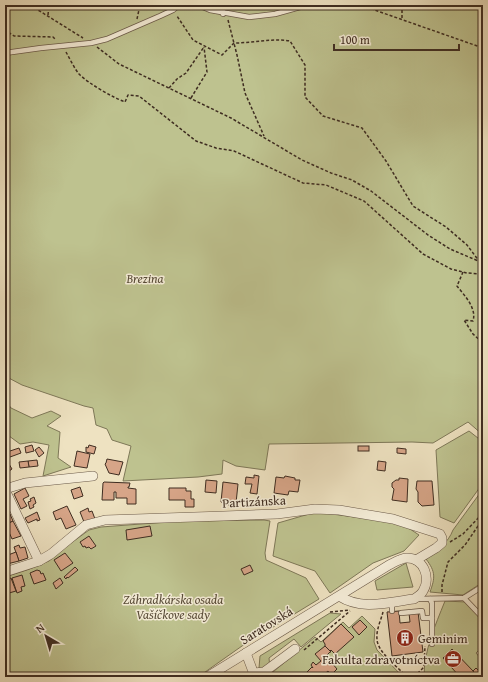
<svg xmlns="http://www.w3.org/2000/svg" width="488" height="682" viewBox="0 0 488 682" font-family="'Gentium Book Plus',serif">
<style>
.green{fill:#bec28f;stroke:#7e7858}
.building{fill:#d7a588;stroke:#3f2d21}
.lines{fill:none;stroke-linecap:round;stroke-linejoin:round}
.service-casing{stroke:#6b5a49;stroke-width:6}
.minor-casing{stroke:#6b5a49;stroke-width:10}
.path{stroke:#3f2d21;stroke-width:1.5;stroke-dasharray:3 2;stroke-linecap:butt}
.service{stroke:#f4ecd7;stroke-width:4.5}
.minor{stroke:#f4ecd7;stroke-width:9}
.labels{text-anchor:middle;stroke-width:3;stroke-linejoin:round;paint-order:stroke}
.park-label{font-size:13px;font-style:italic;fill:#584b37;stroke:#f4ecd7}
.street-label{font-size:13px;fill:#3f2d21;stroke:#f4ecd7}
.poi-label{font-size:13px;fill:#3f2d21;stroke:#f4ecd7;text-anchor:start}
</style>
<rect width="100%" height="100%" fill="#eee2c1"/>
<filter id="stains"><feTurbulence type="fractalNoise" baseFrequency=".005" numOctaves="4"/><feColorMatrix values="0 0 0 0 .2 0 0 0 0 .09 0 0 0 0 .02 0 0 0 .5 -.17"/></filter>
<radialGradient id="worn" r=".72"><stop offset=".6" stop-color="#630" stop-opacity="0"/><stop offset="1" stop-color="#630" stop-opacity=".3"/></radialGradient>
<g class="green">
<polygon points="5,5 483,5 483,435 468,422 433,443 412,442 269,444 265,470 236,466 223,460 222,474 198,477 123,481 131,446 112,440 107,429 96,425 93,408 84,406 22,385 5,376"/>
<polygon points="5,400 11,408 32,418 51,411 61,416 47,426 60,432 58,458 71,467 43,476 49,445 33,442 20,444 5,433"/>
<polygon points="469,431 483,442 483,483 454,523 440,517 436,450"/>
<path d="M483,489V582L463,595L430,592C435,578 436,572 426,559C437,551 448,543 453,530Z"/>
<polygon points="316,512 401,523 419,535 404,551 373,563 330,593 315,571 273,556 278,523"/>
<polygon points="264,520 270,521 265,553 266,560 306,578 319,599 242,646 198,677 5,677 5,577 27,570 49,561 67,546 89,530 101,527 181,521"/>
<polygon points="406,563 413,587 377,590 375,581"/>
<path d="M445,601L466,602L483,620V646L476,653L483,661V677H424C424,650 435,626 445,601Z"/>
<polygon points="330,613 341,614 301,647 294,639 269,658 270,669 259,668 260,656"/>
<polygon points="362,616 375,629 374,642 377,650 402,676 401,677 267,677 315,637 321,642 343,622 349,628"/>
</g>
<g class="building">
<polygon points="32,445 34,451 26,453 25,447"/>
<polygon points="89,445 96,447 94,454 86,452 86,447 88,448"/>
<rect x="358" y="446" width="11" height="5"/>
<polygon points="39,447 44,453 39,457 35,450"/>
<polygon points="19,448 21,453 10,457 8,456 7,452"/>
<polygon points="397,448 406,449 406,454 397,453"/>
<polygon points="77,451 90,454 87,468 74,466"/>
<polygon points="107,459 123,462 119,475 109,473 105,464 106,463"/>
<polygon points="37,460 38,466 29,467 28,461"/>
<polygon points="28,461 29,467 20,468 19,462"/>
<polygon points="378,461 386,462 385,471 377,470"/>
<polygon points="5,464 7,465 9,464 12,469 5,474"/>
<polygon points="254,475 259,476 257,494 250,493 252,484 245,484 246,477 254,478"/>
<polygon points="285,476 295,478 295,480 300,480 298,492 289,491 288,495 274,493 276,477 284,478"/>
<polygon points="399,478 408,479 407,502 392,500 394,489 392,487 392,483 396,480 399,480"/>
<polygon points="206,480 217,481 216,493 205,492"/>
<polygon points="417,481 432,481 434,505 422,506 418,502 418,492 416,489"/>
<polygon points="104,482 130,483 129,487 128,487 128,488 136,489 136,504 127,504 127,498 116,498 116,492 114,492 114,500 102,500 103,483"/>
<polygon points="223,482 238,484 236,503 229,506 228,503 221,502"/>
<polygon points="80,487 83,496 74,499 71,490"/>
<polygon points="25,488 29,496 23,499 27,506 21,509 14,494"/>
<polygon points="169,488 186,488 186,491 191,491 191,499 194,499 194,507 185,507 185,500 169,500"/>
<polygon points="34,497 36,503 33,505 34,507 30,509 28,502 31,501 30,499"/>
<polygon points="67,506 76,525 66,529 61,518 56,520 53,512"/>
<polygon points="88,508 89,512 92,511 95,519 84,522 80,512"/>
<polygon points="37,512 40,520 37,521 37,519 28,523 25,518"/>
<polygon points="10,514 13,521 5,525 5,516"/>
<polygon points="13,521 21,536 12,539 8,530 5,531 5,525"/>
<polygon points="150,526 152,536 127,540 126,530"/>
<polygon points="89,536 96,546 91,549 89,547 86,548 85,546 83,547 80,542"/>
<polygon points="19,545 20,548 25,547 28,558 19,561 14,547"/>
<polygon points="5,550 6,550 8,555 16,552 19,561 7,564"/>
<polygon points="65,553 73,563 61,571 54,560"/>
<polygon points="250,565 253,571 244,575 241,569"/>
<polygon points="75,567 78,570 68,578 67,577 66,579 64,577"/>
<polygon points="37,570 40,571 41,574 43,573 46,580 34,584 30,573"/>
<polygon points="22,575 25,586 21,587 22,591 17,593 12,578"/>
<polygon points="11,578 16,591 9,593 8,591 5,592 5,581"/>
<polygon points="60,578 63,583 56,589 53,583"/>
<polygon points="399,611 400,623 410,622 409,613 418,612 423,652 392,656 387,612"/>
<polygon points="360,620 367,627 359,635 352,627"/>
<polygon points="341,624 354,637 335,654 331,650 330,651 325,646 325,644 323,641"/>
<polygon points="325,646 331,652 330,652 326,656 337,669 331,675 328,671 321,677 308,677 305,674 312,667 313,668 311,665 313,662 316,665 321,661 315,654"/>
<polygon points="452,649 473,671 478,677 460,677 443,658"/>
<polygon points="476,668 482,674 483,673 483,677 478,677 473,671"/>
</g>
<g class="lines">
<g class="service-casing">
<g id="service">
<polyline points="198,5 210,10 249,17 275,14 300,7 315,5"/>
<polyline points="222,5 223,14"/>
<polyline points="360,5 361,5"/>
<polyline points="5,53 41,48 91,43 107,39 160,16 173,10 179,5"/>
<polyline points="464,598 483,618"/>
<polyline points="417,599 464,598 483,586"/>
<polyline points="430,599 432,603 432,644"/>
<polyline points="392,602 392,611"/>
<polyline points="401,613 422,611 423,618 432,618"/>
</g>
</g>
<g class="minor-casing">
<g id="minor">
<polyline points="5,489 25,483 93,476"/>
<polyline points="5,490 39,561"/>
<polyline points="5,572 39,561 51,554 86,525 105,520 224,516 277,514 315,509 339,510 393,519 440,534 442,538 442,543 436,548 416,560"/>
<polyline points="246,653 255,677"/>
<polyline points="254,673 264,672 295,649"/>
<path d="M207,677L389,565C395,562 401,558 407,558C424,558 431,578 423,591C421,595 417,597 414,599C389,602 362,611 339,596"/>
</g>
</g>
<g class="path">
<polyline points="30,5 83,38"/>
<polyline points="402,5 402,20"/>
<polyline points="366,7 483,48"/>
<polyline points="48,15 49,5"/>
<polyline points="137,19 140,5"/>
<polyline points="228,20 237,55 245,93 264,136"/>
<polyline points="5,35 8,32 14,36 53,37 56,40"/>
<polyline points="97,47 119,64 231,118 302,160 331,173 352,180 371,191 428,235 450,249 483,263"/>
<path d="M66,52C70,59 74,68 79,74C89,84 112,97 125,102L128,95L139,96L196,141L216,148L234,151L303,183L326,185L364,201L423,254L451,269L467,273L482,274L479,261L467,245L446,227L413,206L386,161L362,128L323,116L305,97V65L290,41C272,38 253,43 234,43L222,55L193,40L177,16"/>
<polyline points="169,88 177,79 186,73 204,47"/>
<polyline points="191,98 207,72 204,47"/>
<path d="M463,272L457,286C464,295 477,308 473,321L464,320L473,334L483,343"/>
<polyline points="450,542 463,534 483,513"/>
<polyline points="442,592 442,585 448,562 465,545 478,526 483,515"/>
<polyline points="330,612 350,610"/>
<path d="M383,612C381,620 376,630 377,639C377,652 399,668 407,677"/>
<polyline points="304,650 350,611"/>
<polyline points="414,677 424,667 425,646"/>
</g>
<use href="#service" class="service"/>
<use href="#minor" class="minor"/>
</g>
<defs>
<g id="building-disc" transform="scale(0.9)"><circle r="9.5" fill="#8f2418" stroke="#f4ecd7"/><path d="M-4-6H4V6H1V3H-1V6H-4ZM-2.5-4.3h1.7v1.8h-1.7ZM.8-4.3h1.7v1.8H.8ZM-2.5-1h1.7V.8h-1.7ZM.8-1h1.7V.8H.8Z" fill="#fff"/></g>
<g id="office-disc" transform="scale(0.9)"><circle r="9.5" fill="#8f2418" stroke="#f4ecd7"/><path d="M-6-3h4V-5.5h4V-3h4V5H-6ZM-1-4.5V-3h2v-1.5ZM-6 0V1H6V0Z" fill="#fff"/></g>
</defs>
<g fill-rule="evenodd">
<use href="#building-disc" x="405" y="638"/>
<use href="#office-disc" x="453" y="659"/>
</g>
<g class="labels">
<g class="park-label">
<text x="145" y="283">Brezina</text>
<text x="173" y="604">Záhradkárska osada<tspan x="173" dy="15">Vašíčkove sady</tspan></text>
</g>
<g class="street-label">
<text transform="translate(254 501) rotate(-3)" y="5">Partizánska</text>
<text transform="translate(266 625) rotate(-32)" y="5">Saratovská</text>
</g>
<g class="poi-label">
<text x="418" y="643">Geminim</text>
<text x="440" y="664" text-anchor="end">Fakulta zdravotníctva</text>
</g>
</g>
<rect width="488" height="682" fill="none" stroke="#eee2c1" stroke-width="20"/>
<rect x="6" y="6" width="476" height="670" fill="none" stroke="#3f2d21" stroke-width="2"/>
<rect x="10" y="10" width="468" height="662" fill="none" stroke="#3f2d21"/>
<g transform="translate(46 636) rotate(322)" stroke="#f4ecd7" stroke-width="3" paint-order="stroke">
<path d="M0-3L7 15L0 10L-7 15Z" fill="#3f2d21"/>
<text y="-6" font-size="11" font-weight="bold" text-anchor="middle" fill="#3f2d21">N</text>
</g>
<path d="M334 44v6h125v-6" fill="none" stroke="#3f2d21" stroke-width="2"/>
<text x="340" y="44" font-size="12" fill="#3f2d21" stroke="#f4ecd7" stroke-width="3" paint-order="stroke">100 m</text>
<rect width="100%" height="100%" filter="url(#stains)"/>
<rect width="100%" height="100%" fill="url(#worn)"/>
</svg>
